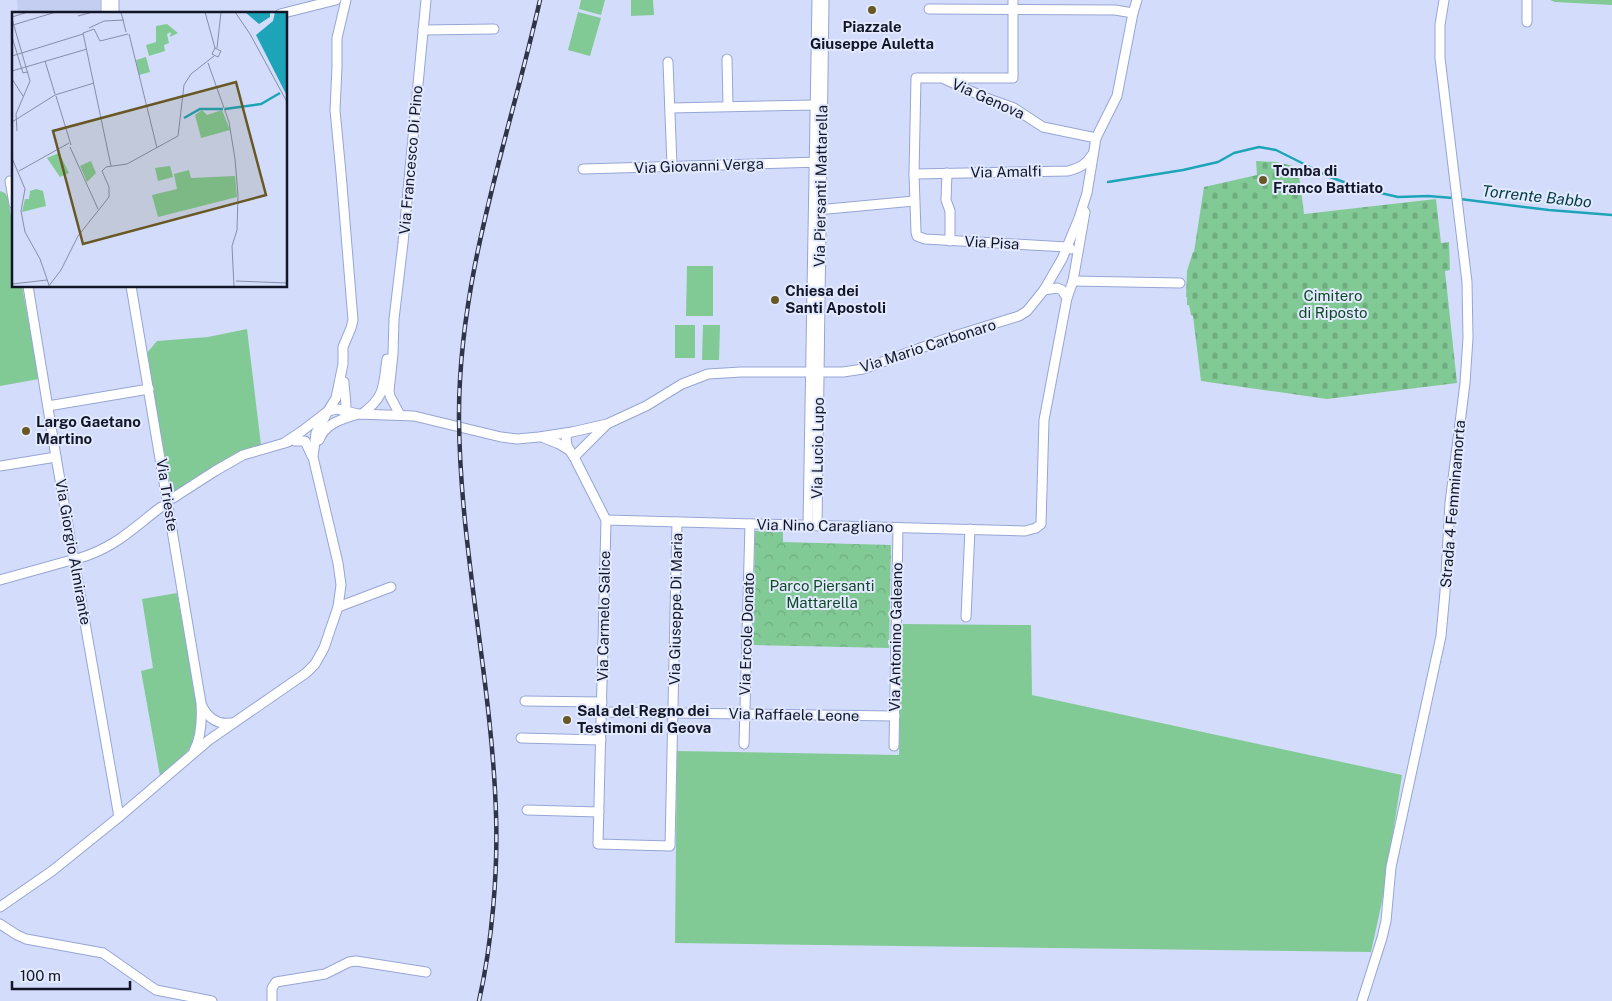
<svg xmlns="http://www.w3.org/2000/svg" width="1612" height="1001" viewBox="0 0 1612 1001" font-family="'Public Sans',sans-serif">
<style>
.built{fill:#c3cef1}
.green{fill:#82ca95}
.forest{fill:url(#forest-crowns)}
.cemetery{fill:url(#cemetery-stones)}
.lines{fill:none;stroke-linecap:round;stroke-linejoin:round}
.stream{stroke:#1ea4b9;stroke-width:2.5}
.minor-casing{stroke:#97a5d5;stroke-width:11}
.minor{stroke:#fff;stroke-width:9}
.rail-casing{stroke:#2f3548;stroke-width:4.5}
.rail{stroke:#e3eaff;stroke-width:2.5;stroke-dasharray:8;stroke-linecap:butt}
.poi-dot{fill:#685825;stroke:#e3eaff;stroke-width:2}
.labels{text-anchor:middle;stroke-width:4;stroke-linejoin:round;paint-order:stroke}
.poi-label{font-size:15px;font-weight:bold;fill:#121728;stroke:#e3eaff;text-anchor:start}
.street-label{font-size:15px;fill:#121728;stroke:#e3eaff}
.park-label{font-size:15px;fill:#104925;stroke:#e3eaff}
.water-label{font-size:16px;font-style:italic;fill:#013b44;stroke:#e3eaff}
.inset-river{fill:none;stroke:#1ea4b9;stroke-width:2.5}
.inset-road{fill:none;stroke:#868ea7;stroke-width:1}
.view{fill:#685825;fill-opacity:0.15;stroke:#685825;stroke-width:2.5}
.inset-edge{fill:none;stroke:#121728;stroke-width:2.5}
</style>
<defs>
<pattern id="forest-crowns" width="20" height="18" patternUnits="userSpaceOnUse" patternTransform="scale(1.25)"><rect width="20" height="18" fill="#82ca95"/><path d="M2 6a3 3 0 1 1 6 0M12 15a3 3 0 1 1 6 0" fill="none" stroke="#6fad80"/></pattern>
<pattern id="cemetery-stones" width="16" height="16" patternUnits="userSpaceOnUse" patternTransform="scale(1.25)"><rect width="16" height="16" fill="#82ca95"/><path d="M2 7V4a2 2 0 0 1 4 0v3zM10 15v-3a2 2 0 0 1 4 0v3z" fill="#6fad80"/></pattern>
</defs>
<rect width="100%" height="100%" fill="#d3ddfb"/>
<polygon class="built" points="17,0 100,0 100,14 18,14"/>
<g class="green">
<polygon points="581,0 605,0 601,15 579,9"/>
<polygon points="631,0 653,0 654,15 631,16"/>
<polygon points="1550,0 1612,0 1612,5 1555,2"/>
<polygon points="578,12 601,18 590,56 568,50"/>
<polygon points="0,191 5,193 8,198 14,235 14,286 22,286 39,379 0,386"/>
<polygon points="687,266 713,266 713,316 686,316"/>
<rect x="675" y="325" width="20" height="33"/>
<polygon points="703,325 720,325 719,360 702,360"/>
<polygon points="247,329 261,445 227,459 172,494 146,354 157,341 208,337"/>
<path d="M177,593L197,703C198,717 199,737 189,749C181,759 169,767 160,776L141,671L153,668L142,599Z"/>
<polygon points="902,624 1031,625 1032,695 1402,775 1383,897 1371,952 675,943 677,751 899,755"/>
</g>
<polygon class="forest" points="755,531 783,532 783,542 891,545 889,648 753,645"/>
<polygon class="cemetery" points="1256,161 1276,162 1298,167 1304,214 1436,199 1441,243 1449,242 1450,270 1445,271 1457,383 1327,399 1201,381 1193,316 1191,315 1189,305 1187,305 1187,297 1186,297 1187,271 1193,252 1194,252 1204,187 1257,175"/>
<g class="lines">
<g class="stream">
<polyline points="1108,182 1183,170 1218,162 1234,153 1259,147 1276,150 1330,177 1363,189 1398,197 1428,196 1453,198"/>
<polyline points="1460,199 1549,210 1612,215"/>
</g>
<g class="minor-casing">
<g id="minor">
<polyline points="106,0 106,14"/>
<polyline points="114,0 114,14"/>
<polyline points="929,9 1115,10 1133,13"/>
<polyline points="280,14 336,0"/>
<polyline points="1527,22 1527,0"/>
<polyline points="423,30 494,29"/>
<polyline points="727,59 728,106"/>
<polyline points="668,62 672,166"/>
<polyline points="945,78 1013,78 1013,0"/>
<polyline points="670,108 814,105 819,108"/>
<polyline points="583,169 820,162"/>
<polyline points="947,173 946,200 950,211 950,241"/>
<path d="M914,174L1068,171C1079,168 1086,165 1092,155"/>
<polyline points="10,181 14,204"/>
<polyline points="817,210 914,201"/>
<polyline points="1071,249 1067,247 925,239 917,236 916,232 914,174 916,78 942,78 986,98 1014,108 1043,127 1096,138"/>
<polyline points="1073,281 1180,283"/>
<polyline points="28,286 56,457 119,817"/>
<path d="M131,286L201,703C202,719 201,738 194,751"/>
<polyline points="1044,290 1057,288 1062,290 1067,298"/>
<path d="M344,382C344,391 348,409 345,415"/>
<polyline points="48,406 149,389"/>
<path d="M362,414C386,396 383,386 387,359"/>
<polyline points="400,415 390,396 389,391 393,354 394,319 403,243 426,0"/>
<polyline points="568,433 566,437 567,446 574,457 606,520 598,844 670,846 677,522"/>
<polyline points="544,438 559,444 569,450"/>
<path d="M319,440C325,423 343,419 358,414"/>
<polyline points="295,441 305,441 312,456"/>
<polyline points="284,443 302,431 328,411 336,398 343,364 343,347 351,328 353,320 341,173 335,110 337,67 337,38 346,0"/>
<polyline points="574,457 606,425"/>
<polyline points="0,466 56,457"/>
<polyline points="173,498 215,471 243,455 288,442"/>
<polyline points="606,520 1025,531 1036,528 1041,524 1044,420 1067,298 1073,281 1085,212"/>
<polyline points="808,525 817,0"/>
<polyline points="817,526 824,0"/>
<path d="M80,558C116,547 133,528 161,507"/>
<polyline points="0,580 68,561"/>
<polyline points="338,607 391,587"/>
<polyline points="966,617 970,529"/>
<polyline points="525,701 602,702"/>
<path d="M202,706C208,718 218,725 231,723"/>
<polyline points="602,712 895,716"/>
<polyline points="521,738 601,740"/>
<polyline points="744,744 750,524"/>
<polyline points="894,746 898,528"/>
<polyline points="527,810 599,812"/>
<polyline points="0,907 52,871 119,817 209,740 306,673 315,664 324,648 338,607 341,585 338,563 313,457 316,433 328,411 337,409 358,414 414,416 501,437 517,439 539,437 572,432 607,424 646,406 682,384 708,374 741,372 843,372 863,369 948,338 1019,316 1027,311 1044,290 1062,259 1079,218 1087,193 1096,138 1117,96 1133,13 1137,0"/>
<polyline points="0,924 17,935 26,939 103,953 156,990 212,1001"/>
<polyline points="272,1001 272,988 276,982 325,974 349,962 356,961 426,972"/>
<polyline points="1362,1001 1382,938 1386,921 1391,867 1441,636 1445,592 1450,503 1465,383 1468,338 1467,282 1440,58 1440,25 1444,0"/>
</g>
</g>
<use href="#minor" class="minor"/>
<g class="rail-casing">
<path id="rail" d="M479,1001C492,943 498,873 496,814C492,681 460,551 459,419C458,275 509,138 540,0"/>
</g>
<use href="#rail" class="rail"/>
</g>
<g class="poi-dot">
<circle cx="872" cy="10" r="5"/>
<circle cx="1263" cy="180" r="5"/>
<circle cx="775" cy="300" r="5"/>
<circle cx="26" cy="431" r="5"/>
<circle cx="567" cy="720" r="5"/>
</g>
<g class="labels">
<g class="poi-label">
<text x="872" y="32" text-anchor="middle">Piazzale<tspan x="872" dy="17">Giuseppe Auletta</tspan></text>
<text x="1273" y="176">Tomba di<tspan x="1273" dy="17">Franco Battiato</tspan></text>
<text x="785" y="296">Chiesa dei<tspan x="785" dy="17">Santi Apostoli</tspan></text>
<text x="36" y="427">Largo Gaetano<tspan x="36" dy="17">Martino</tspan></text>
<text x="577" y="716">Sala del Regno dei<tspan x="577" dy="17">Testimoni di Geova</tspan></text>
</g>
<g class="street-label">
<text transform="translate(988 99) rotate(24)" y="5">Via Genova</text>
<text transform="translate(411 160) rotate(-85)" y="5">Via Francesco Di Pino</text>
<text transform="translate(699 166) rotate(-2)" y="5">Via Giovanni Verga</text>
<text transform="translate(1006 172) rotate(-1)" y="5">Via Amalfi</text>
<text transform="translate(821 186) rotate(-89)" y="5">Via Piersanti Mattarella</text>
<text transform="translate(992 243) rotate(3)" y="5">Via Pisa</text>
<text transform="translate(928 346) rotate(-18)" y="5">Via Mario Carbonaro</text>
<text transform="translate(818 448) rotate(-89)" y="5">Via Lucio Lupo</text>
<text transform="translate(167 495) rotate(81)" y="5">Via Trieste</text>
<text transform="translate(1453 504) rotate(-85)" y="5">Strada 4 Femminamorta</text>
<text transform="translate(825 526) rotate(1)" y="5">Via Nino Caragliano</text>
<text transform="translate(73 552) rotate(80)" y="5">Via Giorgio Almirante</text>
<text transform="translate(676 609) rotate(-89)" y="5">Via Giuseppe Di Maria</text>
<text transform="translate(604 616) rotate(-89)" y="5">Via Carmelo Salice</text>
<text transform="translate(747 634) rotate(-88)" y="5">Via Ercole Donato</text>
<text transform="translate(896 637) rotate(-89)" y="5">Via Antonino Galeano</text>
<text transform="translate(794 715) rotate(1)" y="5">Via Raffaele Leone</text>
</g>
<g class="park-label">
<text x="1333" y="301">Cimitero<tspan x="1333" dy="17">di Riposto</tspan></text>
<text x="822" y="591">Parco Piersanti<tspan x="822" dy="17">Mattarella</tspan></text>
</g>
<g class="water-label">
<text transform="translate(1537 196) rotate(6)" y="6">Torrente Babbo</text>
</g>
</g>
<g transform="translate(12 12)">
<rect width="275" height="275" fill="#d3ddfb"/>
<path d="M155,12L166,21L158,25L159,20L155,22L157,31L152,33L153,39L137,44L134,33L144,30V14ZM134,45L138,60L127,63L124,48ZM47,141L57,161L48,165L35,146ZM79,149L84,161L75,170L68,154ZM177,158L179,166L223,164L225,185L146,205L140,183L165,177L162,162ZM24,177L31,179L34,194L10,200L13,187H17L18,179Z" fill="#82ca95"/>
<path d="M158,154L161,165L146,169L143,156Z" fill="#82ca95"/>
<path d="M190,98L195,103L210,98L218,118L189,126L183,103Z" fill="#82ca95"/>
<path d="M233,0H258V5L247,12ZM263,0H275V84L244,23L261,9Z" fill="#1ea4b9"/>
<path class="inset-river" d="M213,97L249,92L268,81M172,106L188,97H211"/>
<path class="inset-road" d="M109,0L114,20M193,0L203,36L209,39L206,45L200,42L203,36M223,0L238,22L275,90M66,4L81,0M0,5L16,0M0,7L18,69L4,102L5,119M1,13L44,0M77,16L92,9L112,8M82,17L71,21L99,154M82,17L88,29L116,22M117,22L145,136M0,25L11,61L15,60M205,36L209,0M0,44L71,22M33,49L43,82M196,51L217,110L223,147L226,183L225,218L220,234L222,275M0,59L75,37M0,67L11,84M43,83L82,71M44,84L59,133M0,110L43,83M58,135L86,197M0,146L13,177L9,199L13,220L28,247L37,273M94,155L115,152L166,124L172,73L179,62L202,44M7,159L57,131M224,269L275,271M0,272L35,268M36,275L49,258L66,224L97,185V175L90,159L94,155"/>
<path class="view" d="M224,70L254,183L71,232L41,119Z"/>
<rect width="275" height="275" class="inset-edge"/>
</g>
<path d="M12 981v8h118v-8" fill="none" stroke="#121728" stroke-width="2.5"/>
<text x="20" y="981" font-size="15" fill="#121728" stroke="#e3eaff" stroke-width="4" paint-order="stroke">100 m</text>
</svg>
